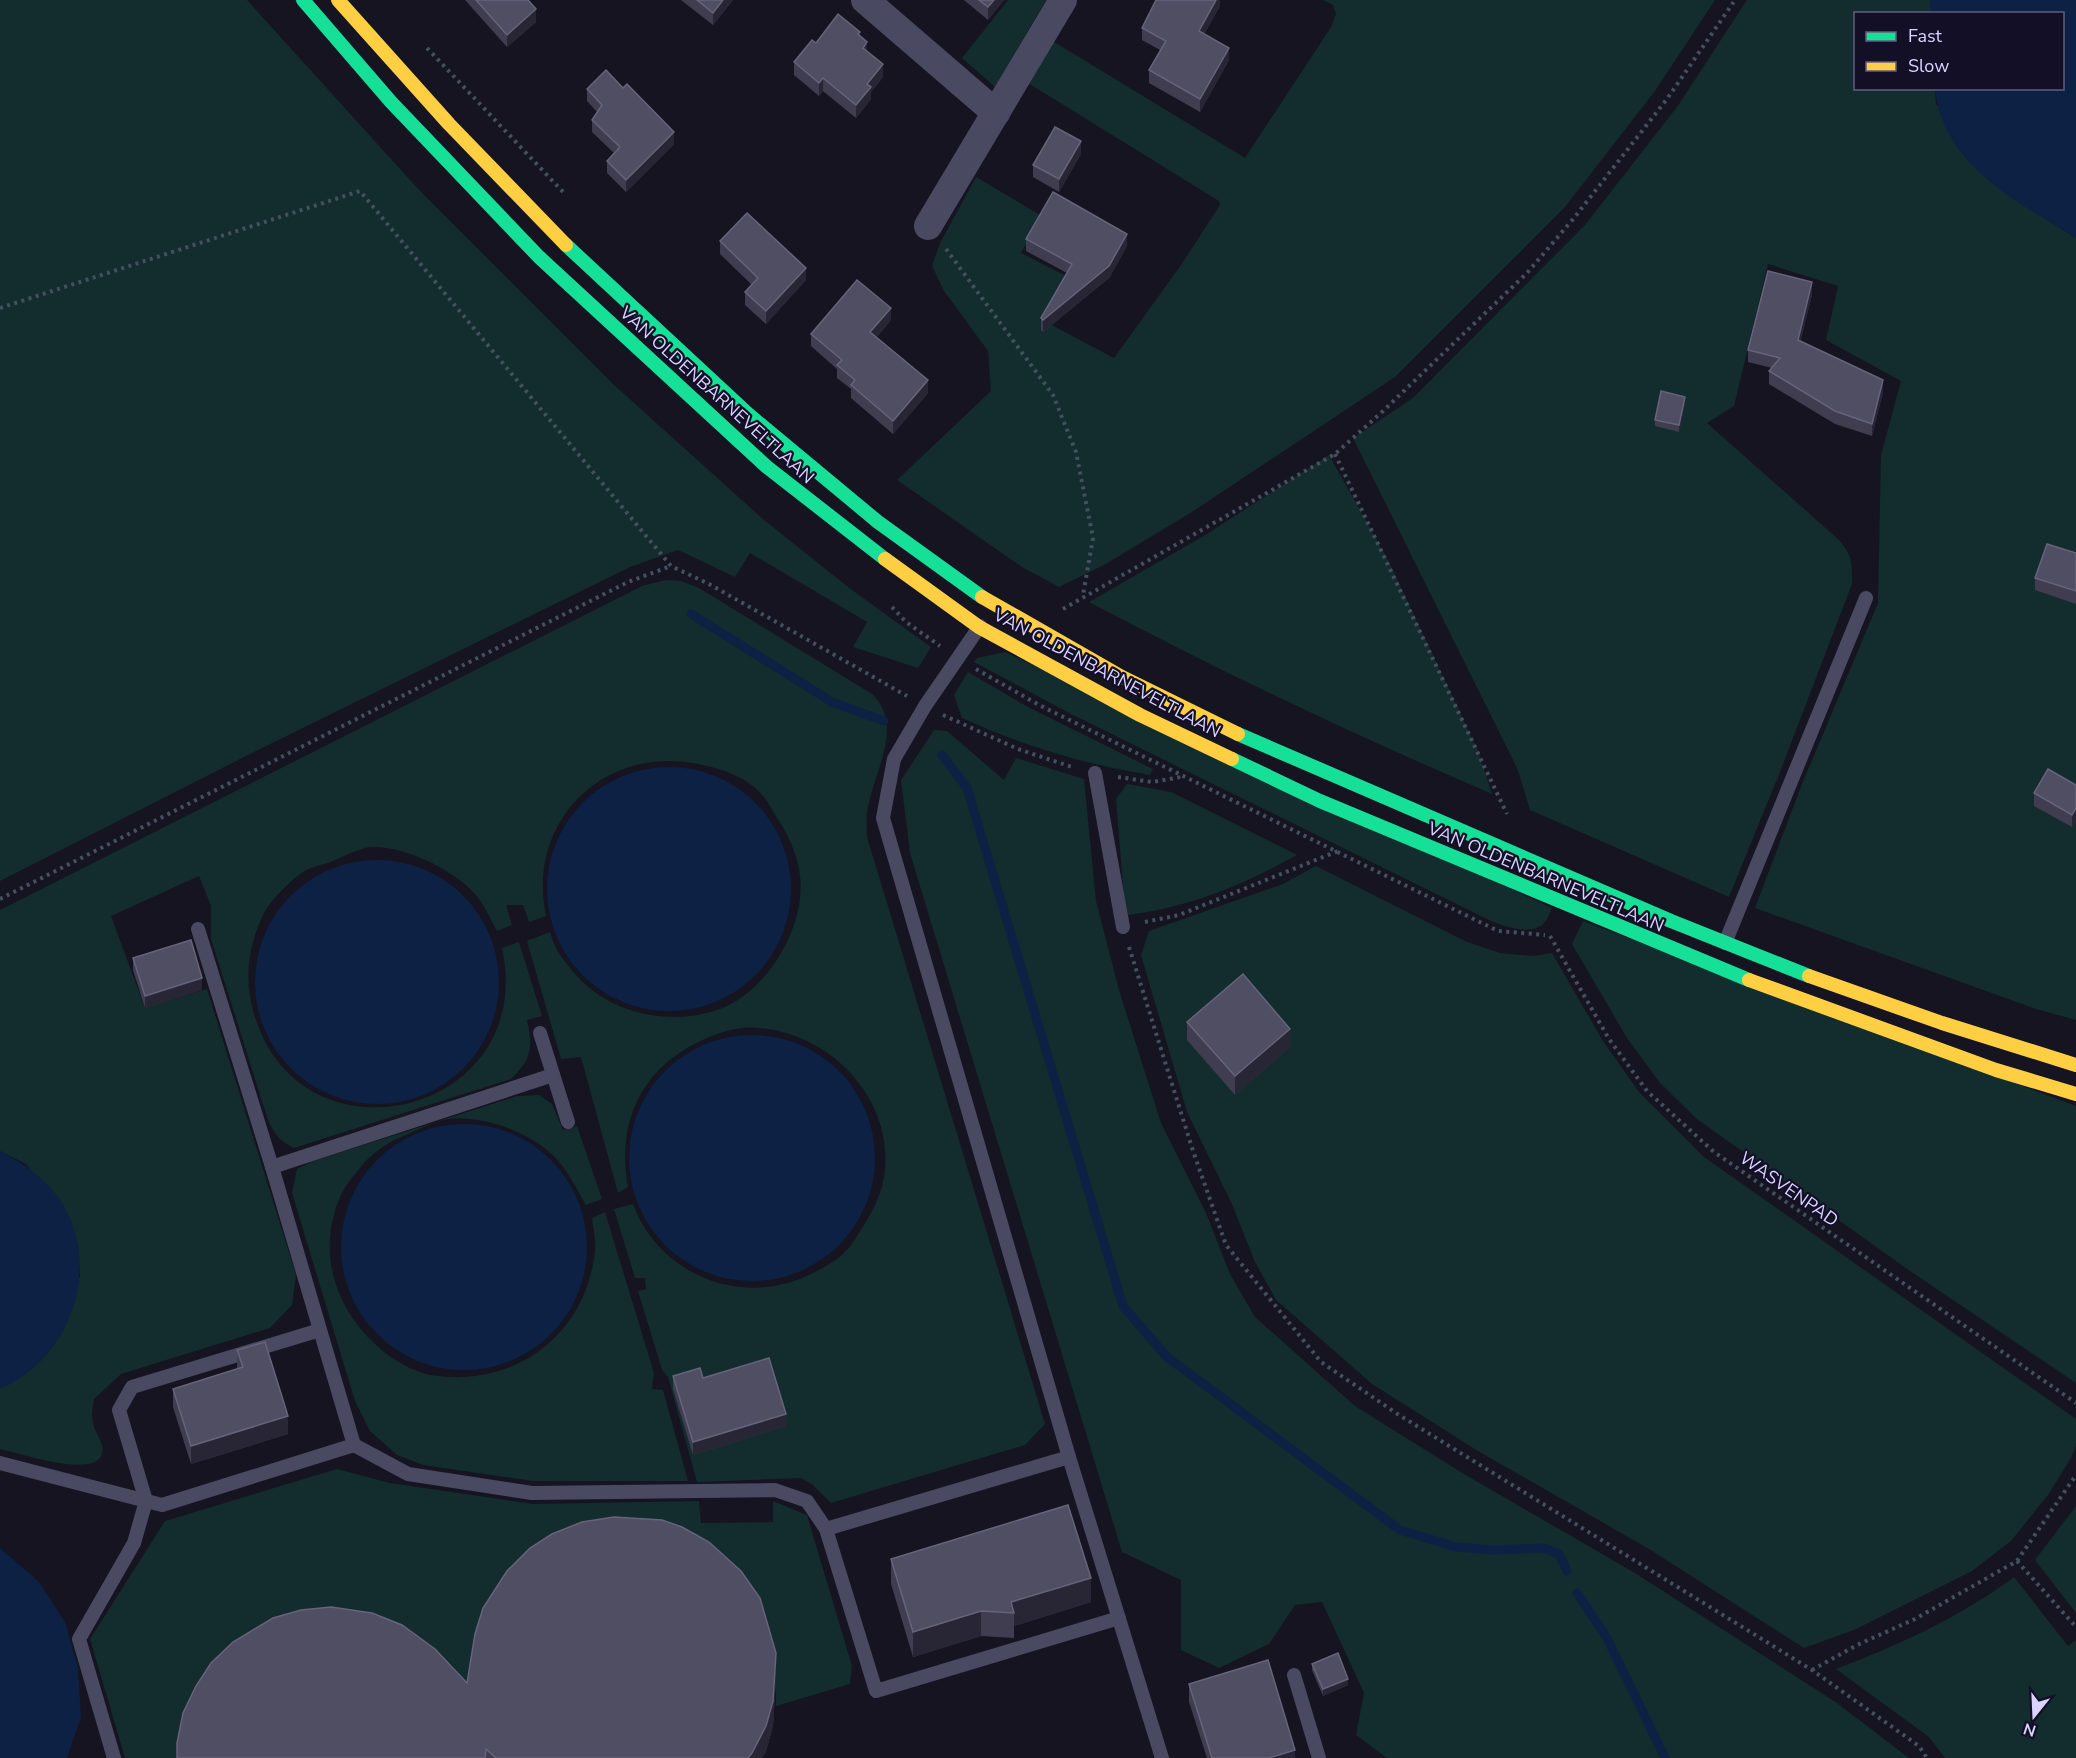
<svg xmlns="http://www.w3.org/2000/svg" width="2076" height="1758" viewBox="0 0 2076 1758" font-family="'Nunito Sans',sans-serif">
<style>
.green{fill:#132c2d}
.water{fill:#0d2144}
.lines{fill:none;stroke-linecap:round;stroke-linejoin:round}
.stream{stroke:#0d2144;stroke-width:9}
.path{stroke:#44505f;stroke-width:4;stroke-dasharray:3 4.5;stroke-linecap:butt}
.lane{stroke:#4a4962;stroke-width:14}
.street{stroke:#4a4962;stroke-width:28}
.fast{stroke:#16e098;stroke-width:14}
.slow{stroke:#ffcf43;stroke-width:14}
.wall{fill:#403d50}
.shaded-wall{fill:#282635}
.building{fill:#504e63;stroke:#66637b;stroke-width:1.5}
.labels{text-anchor:middle;stroke-width:4.5;stroke-linejoin:round;paint-order:stroke}
.street-label{font-size:18px;fill:#d9d4ff;stroke:#130f26}
</style>
<rect width="100%" height="100%" fill="#161421"/>
<g class="green">
<polygon points="0,0 247,0 420,191 613,384 764,520 852,590 931,647 918,668 853,647 867,622 750,553 735,577 678,550 630,567 248,755 0,881"/>
<polygon points="1008,0 1046,0 995,87 962,58"/>
<polygon points="1323,0 1715,0 1655,91 1565,207 1395,377 1192,512 1104,565 1059,587 1022,567 897,480 991,391 988,351 944,291 932,266 940,243 976,177 1042,216 1021,253 1068,277 1042,320 1114,358 1181,265 1220,205 1219,201 1028,83 1051,40 1245,158 1331,27 1336,14 1333,5"/>
<path d="M1747,0H1930V13L1856,14V88L1935,89L1936,104L2041,216L2076,238V1020L2036,1009L1755,908L1802,784L1878,603L1881,455L1901,381L1826,340L1838,286L1768,264L1734,406L1707,423L1838,539C1853,556 1852,563 1852,584L1780,772L1729,897L1530,810L1518,770L1353,438L1413,398L1585,225L1677,107Z"/>
<path d="M1329,455L1388,560L1478,751L1492,794C1355,735 1221,672 1089,602L1207,534Z"/>
<path d="M666,580L681,581L699,588L872,694C906,726 872,774 867,813C866,821 867,829 867,837L1045,1424L1025,1445L831,1503L813,1485L801,1478L697,1482L668,1377L662,1370L638,1291L646,1289L645,1278H635L614,1209L633,1204C661,1278 746,1309 815,1272C828,1265 843,1257 851,1245C865,1224 880,1202 884,1177C896,1101 832,1034 759,1028C741,1026 724,1031 707,1038C643,1065 616,1120 628,1187L618,1193L581,1057L561,1059L527,941L550,932C555,951 566,964 579,978C612,1014 670,1026 717,1010C767,993 806,927 800,876C798,856 788,834 777,818C772,810 768,801 762,795C747,777 724,770 703,765C606,742 526,820 546,916L529,922L523,905H506L512,925L497,931C491,920 486,909 479,899C460,872 404,845 371,847C358,848 341,858 328,863C321,865 310,867 303,872C291,880 272,899 265,911C247,947 243,982 256,1020C306,1171 538,1113 502,948L519,942L542,1016L527,1020C533,1049 532,1058 511,1079L294,1148C279,1141 273,1133 267,1117L211,939V906L199,876L111,916L145,1008L207,989L296,1275L292,1305L270,1328L121,1374L94,1399C93,1407 91,1416 93,1423C95,1434 105,1442 102,1454C95,1479 19,1453 0,1449V1388L12,1383L80,1277L78,1247L71,1221L26,1164L0,1151V910L642,586Z"/>
<path d="M1005,652L1552,908C1550,913 1547,920 1543,924C1531,936 1502,926 1489,920L1071,714L974,662L977,658Z"/>
<path d="M968,672L1028,707L1153,769L1150,775C1080,763 1026,747 962,718L954,695Z"/>
<polygon points="934,730 947,731 1004,780 1016,758 1084,779 1096,901 1119,990 1161,1123 1206,1213 1230,1274 1255,1317 1355,1406 1464,1474 1635,1573 1837,1703 1909,1758 1387,1758 1356,1735 1364,1693 1322,1602 1295,1605 1269,1644 1219,1668 1181,1650 1181,1580 1122,1552 910,853 901,780"/>
<path d="M1127,784L1171,792L1297,855C1240,886 1193,906 1128,915L1124,897L1116,799Z"/>
<polygon points="1316,866 1467,942 1500,953 1532,956 1552,953 1603,1041 1639,1092 1704,1157 2076,1419 2076,1446 2071,1458 2048,1495 2011,1541 1972,1571 1854,1630 1804,1648 1649,1549 1478,1451 1372,1384 1276,1300 1255,1262 1231,1202 1187,1112 1141,955 1149,931 1283,884"/>
<polygon points="1583,921 2076,1106 2076,1383 1910,1271 1697,1119 1660,1083 1627,1038 1572,944"/>
<path d="M539,1095L552,1104L563,1130L577,1126L602,1199L586,1205C575,1186 564,1163 547,1150C520,1129 483,1116 449,1119C435,1121 419,1129 406,1135C388,1142 371,1153 359,1169C353,1177 345,1186 341,1195C317,1248 333,1305 374,1343C391,1359 413,1373 437,1376C519,1386 587,1332 595,1250C596,1240 593,1228 592,1218L605,1212L654,1373L652,1389L663,1390L688,1481H533L423,1465L397,1455L370,1431L355,1401L292,1193L297,1169L314,1161L517,1096Z"/>
<polygon points="337,1469 390,1483 533,1504 699,1501 701,1523 773,1522 773,1501 807,1515 852,1666 850,1684 776,1706 776,1678 471,1707 179,1758 125,1758 90,1639 165,1521"/>
<polygon points="2076,1506 2076,1613 2035,1560"/>
<path d="M2014,1577L2068,1646L2076,1640V1758H1945L1929,1737L1836,1669C1897,1646 1962,1616 2014,1577Z"/>
</g>
<g class="water">
<path d="M1930,0H2076V238C2017,201 1943,166 1935,89L2062,88V14L1930,13Z"/>
<circle cx="669" cy="889" r="122"/>
<circle cx="377" cy="982" r="122"/>
<circle cx="752" cy="1158" r="123"/>
<circle cx="464" cy="1247" r="123"/>
<path d="M0,1151C25,1164 47,1179 62,1203C102,1268 70,1361 0,1388Z"/>
<polygon points="0,1548 39,1582 65,1622 78,1668 81,1717 67,1758 0,1758"/>
</g>
<g class="lines">
<g class="stream">
<polyline points="691,614 832,702 884,721"/>
<polyline points="942,755 967,788 1123,1306 1167,1357 1400,1530 1456,1547 1494,1550 1544,1548 1559,1554 1567,1571"/>
<polyline points="1577,1593 1607,1638 1665,1758"/>
</g>
<g class="path">
<polyline points="427,48 564,193"/>
<polyline points="946,249 1053,395 1076,452 1093,538 1083,595"/>
<polyline points="0,308 360,191 671,566 709,584 907,696"/>
<polyline points="1335,454 1507,814"/>
<polyline points="892,607 906,622 940,646"/>
<polyline points="1063,609 1335,454 1383,411 1527,273 1574,218 1667,99 1735,0"/>
<polyline points="976,669 1039,705 1498,931 1545,935"/>
<polyline points="943,715 1018,749 1075,768"/>
<polyline points="1118,777 1152,782 1181,777"/>
<polyline points="0,899 628,582 671,566"/>
<polyline points="1145,922 1179,915 1338,851"/>
<polyline points="1550,936 1609,1039 1647,1091 1714,1152 2076,1403"/>
<polyline points="1129,947 1193,1151 1226,1245 1321,1362 1399,1415 1812,1670 1919,1746 1927,1758"/>
<polyline points="2017,1561 2076,1627"/>
<polyline points="1812,1670 1857,1645 1915,1619 2017,1561 2076,1475"/>
</g>
<g class="lane">
<polyline points="1095,773 1123,927"/>
<polyline points="198,929 272,1167 354,1445 408,1474 532,1493 775,1490 807,1501 826,1529 876,1691 1119,1618"/>
<polyline points="1725,943 1866,598"/>
<polyline points="540,1033 568,1122"/>
<polyline points="272,1167 553,1075"/>
<polyline points="1069,1457 1162,1758"/>
<polyline points="0,1463 162,1505 354,1445"/>
<polyline points="826,1529 1069,1457 883,818 894,759 925,706 980,626"/>
<polyline points="1294,1675 1319,1758"/>
<polyline points="114,1758 79,1639 134,1543 146,1501 119,1410 132,1387 320,1330"/>
</g>
<g class="street">
<polyline points="865,0 996,113"/>
<polyline points="928,226 1063,0"/>
</g>
<g class="fast">
<polyline points="303,0 391,102 539,257 767,467 885,559"/>
<polyline points="566,245 748,414 878,522 982,597"/>
<polyline points="1238,734 1671,921 1809,976"/>
<polyline points="1232,759 1320,801 1749,980"/>
</g>
<g class="slow">
<polyline points="338,0 449,124 566,245"/>
<polyline points="885,559 979,627 1140,715 1232,759"/>
<polyline points="982,597 1122,677 1238,734"/>
<polyline points="1809,976 1942,1023 2076,1065"/>
<polyline points="1749,980 1996,1070 2076,1094"/>
</g>
</g>
<g class="wall">
<polygon points="465,0 528,0 536,22 507,47"/>
<polygon points="681,0 733,0 713,25"/>
<polygon points="964,0 1004,0 988,20"/>
<polygon points="1220,0 1220,6 1204,34 1229,60 1200,112 1149,83 1149,70 1160,50 1142,40 1142,28"/>
<polygon points="860,36 867,52 883,77 871,92 871,99 856,118 823,91 819,96 794,75 794,62 816,43"/>
<polygon points="587,89 674,144 626,192 607,173 607,161 614,153 592,132 592,120 597,112 587,101"/>
<polygon points="1081,154 1059,192 1033,177 1033,165"/>
<polygon points="1026,239 1127,246 1109,278 1043,332 1041,330 1041,318 1067,273 1026,251"/>
<polygon points="720,241 806,280 766,324 745,305 745,292 752,285 720,254"/>
<polygon points="1812,295 1800,341 1883,392 1872,436 1835,424 1769,384 1769,371 1772,368 1748,362 1748,350"/>
<polygon points="891,320 876,338 928,393 893,434 851,398 851,389 837,378 837,369 811,346 811,334"/>
<polygon points="1685,403 1679,432 1655,426 1655,420"/>
<polygon points="2076,553 2076,604 2035,590 2035,578"/>
<polygon points="2076,785 2076,820 2072,827 2034,806 2034,793"/>
<polygon points="133,958 202,990 145,1008 133,970"/>
<polygon points="1187,1022 1290,1047 1235,1095 1187,1040"/>
<polygon points="237,1350 288,1434 191,1464 173,1407 173,1389 237,1369"/>
<polygon points="673,1376 786,1426 693,1455 673,1389"/>
<polygon points="891,1559 1091,1602 1014,1626 1014,1638 981,1636 913,1657 891,1584"/>
<polygon points="1312,1664 1348,1685 1323,1696 1312,1670"/>
<polygon points="776,1678 773,1726 766,1751 762,1758 177,1758 467,1683"/>
<polygon points="1189,1684 1295,1758 1207,1758 1189,1702"/>
</g>
<g class="shaded-wall">
<polygon points="723,0 733,0 713,25 713,13"/>
<polygon points="994,0 1004,0 988,20 988,7"/>
<polygon points="1216,0 1220,0 1220,6 1199,44 1199,31"/>
<polygon points="536,9 536,22 507,47 507,35"/>
<polygon points="867,42 867,55 863,48"/>
<polygon points="1229,48 1229,60 1200,112 1200,99"/>
<polygon points="883,64 883,77 871,92 871,99 856,118 856,105 867,84"/>
<polygon points="823,78 823,91 819,96 819,83"/>
<polygon points="674,132 674,144 626,192 626,180"/>
<polygon points="1081,141 1081,154 1059,192 1059,179"/>
<polygon points="1127,234 1127,246 1109,278 1043,332 1043,320"/>
<polygon points="806,268 806,280 766,324 766,311"/>
<polygon points="1812,282 1812,295 1798,353 1798,340"/>
<polygon points="891,308 891,320 870,345 870,332"/>
<polygon points="928,380 928,393 893,434 893,421"/>
<polygon points="1883,380 1883,392 1872,436 1872,424"/>
<polygon points="1685,397 1685,403 1679,432 1679,425"/>
<polygon points="2076,808 2076,820 2072,827 2072,815"/>
<polygon points="202,978 202,990 145,1008 145,996"/>
<polygon points="1290,1029 1290,1047 1235,1095 1235,1076"/>
<polygon points="786,1414 786,1426 693,1455 693,1442"/>
<polygon points="288,1416 288,1434 191,1464 191,1446"/>
<polygon points="1091,1578 1091,1602 1014,1626 1014,1613 1011,1602"/>
<polygon points="981,1611 981,1636 913,1657 913,1632"/>
<polygon points="776,1653 776,1678 773,1726 766,1751 762,1758 748,1758"/>
<polygon points="1348,1679 1348,1685 1323,1696 1323,1689"/>
<polygon points="1295,1750 1295,1758 1269,1758"/>
</g>
<g class="building">
<polygon points="476,0 528,0 536,9 507,35"/>
<polygon points="697,0 723,0 713,13"/>
<polygon points="979,0 994,0 988,7"/>
<polygon points="1156,0 1216,0 1199,31 1229,48 1200,99 1149,70 1166,41 1142,28"/>
<polygon points="838,14 860,32 858,34 867,42 863,48 883,64 867,84 871,87 856,105 823,78 819,83 794,62 812,40 816,43"/>
<polygon points="606,70 623,88 627,84 674,132 626,180 607,161 620,147 592,120 602,105 587,89"/>
<polygon points="1055,127 1081,141 1059,179 1033,165"/>
<polygon points="1053,192 1127,234 1109,266 1043,320 1041,318 1072,264 1026,239"/>
<polygon points="747,213 806,268 766,311 745,292 758,278 720,241"/>
<polygon points="1768,271 1812,282 1798,340 1883,380 1872,424 1835,411 1769,371 1780,358 1748,350"/>
<polygon points="857,280 891,308 870,332 928,380 893,421 851,385 855,380 837,365 842,360 811,334"/>
<polygon points="1661,391 1685,397 1679,425 1655,420"/>
<polygon points="2047,544 2076,553 2076,591 2035,578"/>
<polygon points="2048,769 2076,785 2076,808 2072,815 2034,793"/>
<polygon points="191,940 202,978 145,996 133,958"/>
<polygon points="1243,974 1290,1029 1235,1076 1187,1022"/>
<polygon points="265,1342 288,1416 191,1446 173,1389 243,1367 237,1350"/>
<polygon points="769,1358 786,1414 693,1442 673,1376 700,1368 703,1378"/>
<polygon points="1068,1505 1091,1578 1011,1602 1014,1613 981,1611 913,1632 891,1559"/>
<polygon points="614,1517 662,1520 682,1527 709,1542 741,1571 760,1598 776,1653 773,1701 766,1726 752,1753 748,1758 496,1758 486,1749 485,1758 177,1758 177,1743 183,1713 196,1686 211,1663 233,1642 273,1618 301,1610 331,1607 372,1613 402,1625 435,1649 467,1683 475,1634 483,1608 507,1571 530,1548 552,1534 582,1522"/>
<polygon points="1338,1653 1348,1679 1323,1689 1312,1664"/>
<polygon points="1268,1660 1295,1750 1269,1758 1212,1758 1189,1684"/>
</g>
<g class="labels">
<g class="street-label">
<text transform="translate(717 395) rotate(42)" y="6">VAN OLDENBARNEVELTLAAN</text>
<text transform="translate(1107 673) rotate(28)" y="6">VAN OLDENBARNEVELTLAAN</text>
<text transform="translate(1546 877) rotate(23)" y="6">VAN OLDENBARNEVELTLAAN</text>
<text transform="translate(1789 1189) rotate(35)" y="6">WASVENPAD</text>
</g>
</g>
<rect x="1854" y="12" width="210" height="78" fill="#130f26" stroke="#625e7d" stroke-width="1.5"/>
<rect x="1866" y="32" width="30" height="9" fill="#16e098" stroke="#625e7d" stroke-width="1.5"/>
<text x="1908" y="42" font-size="18" fill="#d9d4ff">Fast</text>
<rect x="1866" y="62" width="30" height="9" fill="#ffcf43" stroke="#625e7d" stroke-width="1.5"/>
<text x="1908" y="72" font-size="18" fill="#d9d4ff">Slow</text>
<g transform="translate(2034 1716) rotate(198)" stroke="#130f26" stroke-width="4.5" paint-order="stroke">
<path d="M0-4.5L10 22L0 15L-10 22Z" fill="#d9d4ff"/>
<text y="-9" font-size="16" font-weight="bold" text-anchor="middle" fill="#d9d4ff">N</text>
</g>
</svg>
